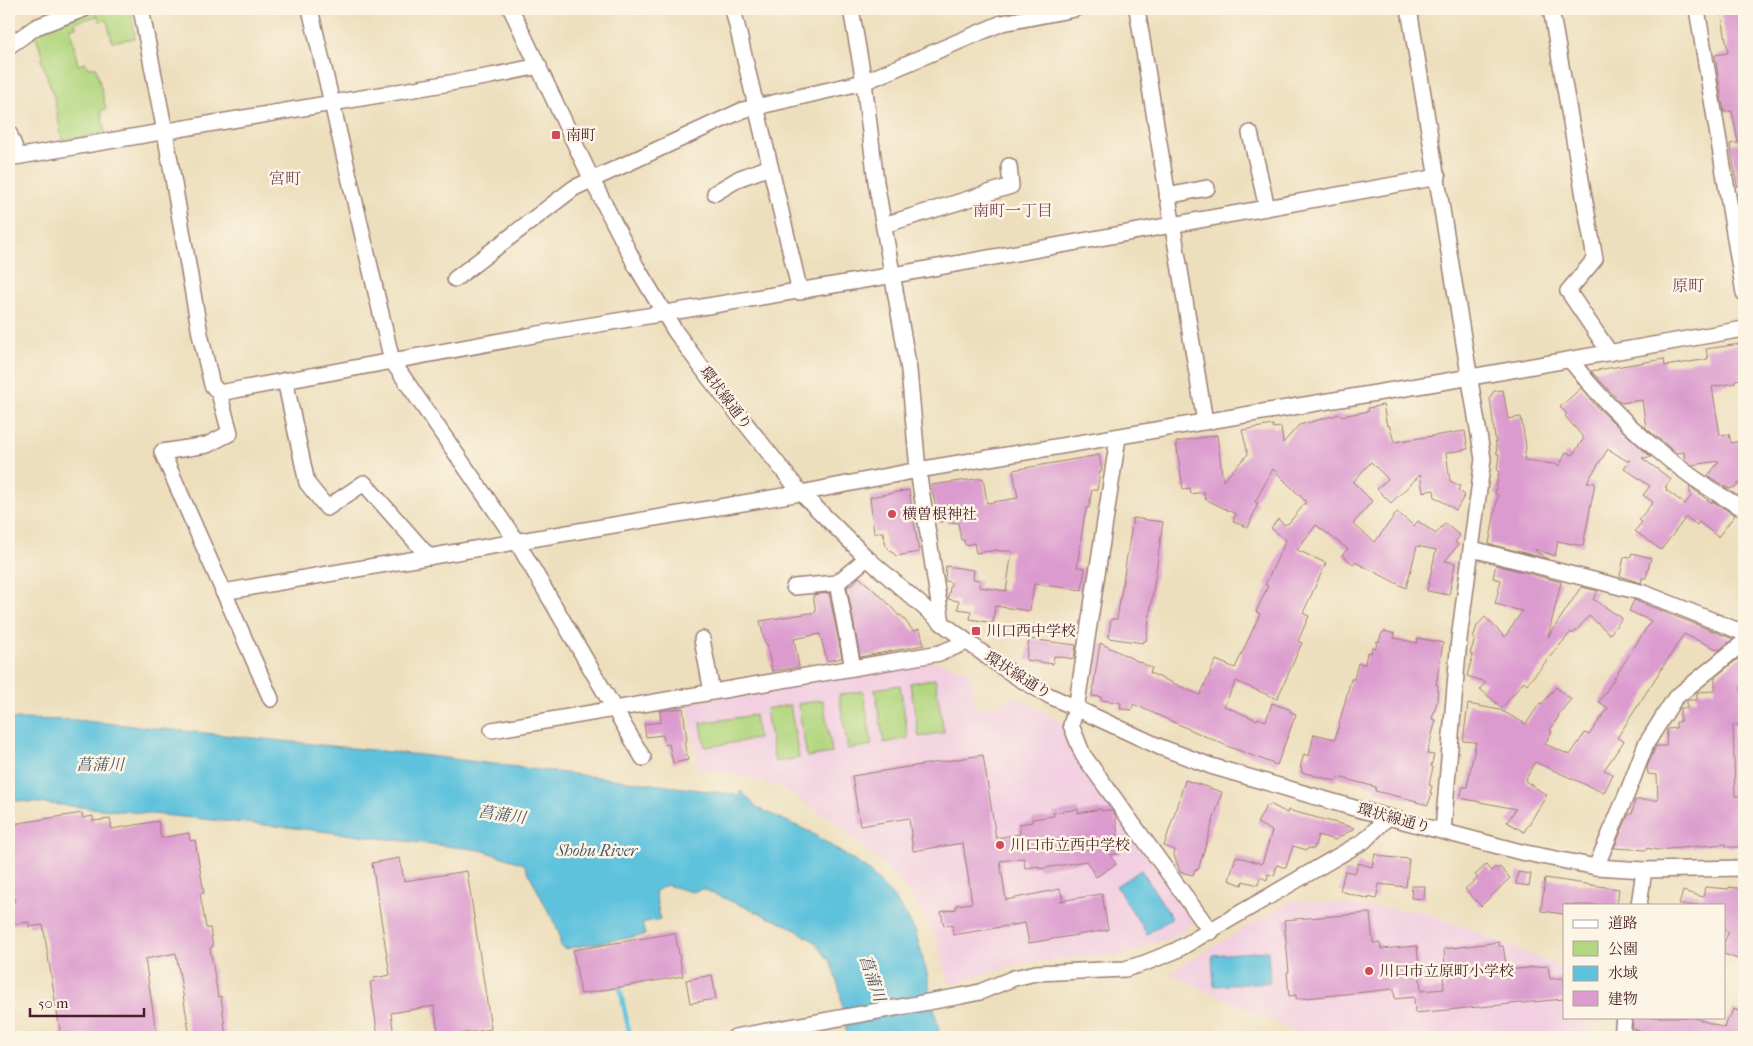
<svg xmlns="http://www.w3.org/2000/svg" width="1753" height="1046" viewBox="0 0 1753 1046" font-family="'IM FELL French Canon','Noto Serif JP',serif">
<style>
.built{fill:#f2cfe1}
.green{fill:#b2d780;stroke:#7e7b56}
.water{fill:#5fc2dd;stroke:#547084}
.lines{fill:none;stroke-linecap:round;stroke-linejoin:round}
.stream{stroke:#5fc2dd;stroke-width:4.5}
.building{fill:#dc9bcf}
.minor-casing{stroke:#9c7f74;stroke-width:18}
.minor{stroke:#fff;stroke-width:15}
.poi-dot{fill:#d1495b;stroke:#fcf5e5;stroke-width:2}
.labels{text-anchor:middle;stroke-width:5;stroke-linejoin:round;paint-order:stroke}
.poi-label{font-size:15px;fill:#4a1f2b;stroke:#fcf5e5;text-anchor:start}
.street-label{font-size:15px;fill:#4a1f2b;stroke:#fcf5e5}
.neighbourhood-label{font-size:16px;fill:#7d4a64;stroke:#fcf5e5}
.water-label{font-size:16px;font-style:italic;fill:#515869;stroke:#fcf5e5}
</style>
<rect width="100%" height="100%" fill="#fcf5e5"/>
<filter id="ink" filterUnits="userSpaceOnUse"><feTurbulence type="fractalNoise" baseFrequency=".02" numOctaves="2"/><feDisplacementMap in="SourceGraphic" scale="10" xChannelSelector="R" yChannelSelector="G"/><feConvolveMatrix kernelMatrix="1 2 1 2 8 2 1 2 1" color-interpolation-filters="sRGB"/></filter>
<filter id="wash" filterUnits="userSpaceOnUse"><feTurbulence type="fractalNoise" baseFrequency=".0096" numOctaves="4" result="noise"/><feDisplacementMap in="SourceGraphic" scale="20" xChannelSelector="R" yChannelSelector="G"/><feGaussianBlur stdDeviation="1.12" result="paint"/><feColorMatrix in="noise" values="0 0 0 0 0 0 0 0 0 0 0 0 0 0 0 0 0 1.4 0 .05"/><feComposite in="paint" operator="in"/></filter>
<g filter="url(#wash)">
<rect width="100%" height="100%" fill="#eddfbd"/>
<g class="built">
<polygon points="930,661 958,667 970,672 977,709 1000,705 1013,696 1063,723 1078,760 1195,923 1172,937 1124,955 1064,958 1030,963 1004,968 950,985 935,934 914,899 887,868 834,821 776,785 732,773 699,771 688,704"/>
<polygon points="1292,900 1423,912 1480,933 1564,969 1564,1017 1575,1017 1589,1024 1586,1037 1307,1037 1169,973"/>
</g>
<g class="green">
<polygon points="101,9 131,9 135,38 112,42 107,20 100,21 98,16 75,22 76,27 70,28 78,65 86,63 88,68 96,67 106,109 101,111 105,133 62,140 54,97 41,59 44,57 34,32 89,11"/>
<polygon points="935,679 944,732 919,737 910,683"/>
<polygon points="900,685 908,738 884,743 875,689"/>
<polygon points="863,691 872,745 848,749 839,695"/>
<polygon points="823,700 832,753 807,757 798,704"/>
<polygon points="790,705 799,758 775,762 766,709"/>
<polygon points="755,715 758,739 705,747 701,723"/>
</g>
<g class="water">
<polygon points="9,719 75,720 421,755 739,795 741,791 758,808 810,832 868,870 896,900 915,930 927,974 940,1037 847,1037 840,991 831,963 815,942 791,927 703,889 692,892 666,885 655,892 660,919 642,923 645,935 563,949 560,943 559,932 524,864 481,850 295,828 9,800"/>
<polygon points="1141,870 1172,918 1147,934 1116,886"/>
<polygon points="1268,951 1270,982 1214,986 1212,955"/>
</g>
<g class="lines">
<polyline class="stream" points="619,983 630,1037"/>
</g>
<g id="blocks">
<g class="building">
<polygon points="1721,9 1744,9 1744,141 1738,142 1732,111 1724,112 1721,95 1715,55 1728,53"/>
<polygon points="1744,142 1744,185 1737,186 1730,144"/>
<polygon points="1740,344 1742,356 1740,357 1743,373 1741,373 1742,379 1735,380 1735,383 1712,387 1720,435 1729,434 1731,443 1744,440 1744,483 1737,484 1738,486 1729,489 1708,476 1719,461 1692,465 1685,460 1684,452 1676,453 1646,428 1642,400 1621,403 1591,371 1664,359 1665,366 1708,359 1706,349"/>
<polygon points="1581,388 1597,407 1651,457 1642,458 1671,479 1665,487 1667,488 1666,490 1685,504 1691,496 1689,486 1712,503 1712,501 1735,515 1718,537 1699,522 1697,525 1686,517 1661,550 1635,531 1642,522 1639,520 1653,502 1643,495 1650,486 1624,468 1630,460 1627,461 1608,449 1587,482 1595,483 1583,546 1558,541 1555,556 1535,549 1535,550 1548,559 1489,544 1498,495 1495,494 1499,471 1497,471 1499,454 1497,454 1490,398 1494,391 1503,390 1508,419 1521,417 1526,446 1524,460 1560,465 1566,452 1573,455 1584,438 1565,416 1567,414 1560,407"/>
<polygon points="1383,405 1387,426 1389,425 1394,442 1465,431 1468,449 1446,453 1450,481 1460,486 1458,490 1465,495 1456,510 1435,497 1434,490 1423,492 1420,475 1391,503 1377,489 1388,479 1371,462 1353,482 1372,501 1353,524 1375,542 1397,512 1414,526 1418,521 1436,534 1445,523 1460,536 1455,542 1458,545 1445,561 1455,563 1449,595 1427,591 1436,550 1417,546 1406,588 1355,562 1353,564 1342,555 1348,549 1316,525 1297,550 1326,563 1303,613 1309,616 1298,641 1302,643 1277,699 1236,681 1224,706 1257,720 1258,718 1266,721 1272,703 1291,710 1290,712 1296,714 1277,765 1227,746 1133,704 1132,710 1120,709 1121,703 1101,700 1101,697 1092,696 1100,643 1152,668 1150,673 1200,695 1216,660 1235,668 1260,614 1256,612 1268,586 1265,585 1286,540 1271,528 1278,519 1285,525 1287,523 1288,524 1306,502 1273,469 1255,502 1258,503 1248,528 1233,521 1236,514 1205,499 1204,492 1191,494 1190,488 1183,489 1176,442 1217,435 1223,481 1248,454 1242,430 1273,425 1273,428 1281,427 1283,443 1299,425 1340,414 1342,416 1369,411 1368,408"/>
<polygon points="1099,455 1102,471 1100,471 1097,490 1092,490 1089,508 1087,507 1084,518 1077,567 1085,568 1082,590 1034,584 1030,611 995,606 993,623 970,619 971,611 958,609 959,601 948,599 951,582 945,581 946,566 974,570 973,579 980,580 979,587 1006,591 1012,551 998,551 998,550 976,553 974,543 965,545 964,540 961,540 958,522 949,523 948,520 939,522 931,485 983,478 987,503 1018,498 1013,470"/>
<polygon points="909,490 919,552 896,556 886,546 883,532 874,533 870,497"/>
<polygon points="1133,518 1163,522 1146,641 1143,641 1143,643 1108,638 1111,619 1117,619"/>
<polygon points="1632,553 1651,558 1646,578 1642,578 1641,583 1620,576 1624,557 1630,558"/>
<polygon points="1496,565 1561,582 1548,637 1581,587 1598,591 1593,599 1622,618 1610,634 1589,616 1573,634 1571,632 1527,684 1524,681 1502,708 1480,689 1486,682 1467,676 1473,655 1470,654 1475,639 1473,638 1477,626 1485,617 1505,637 1522,611 1495,604 1501,580 1493,578"/>
<polygon points="859,577 885,600 899,616 901,615 913,631 920,629 924,645 860,657 847,587 853,584"/>
<polygon points="829,593 842,658 827,661 820,634 794,639 799,667 772,671 767,644 765,644 760,621 816,612 813,595"/>
<polygon points="1634,600 1733,639 1719,650 1684,634 1617,738 1624,741 1604,770 1613,774 1604,793 1535,762 1525,781 1547,795 1524,832 1507,822 1516,809 1460,798 1463,787 1467,787 1476,742 1463,741 1468,704 1500,710 1526,724 1540,703 1542,704 1556,687 1571,699 1558,715 1559,716 1550,730 1552,731 1545,744 1570,755 1585,733 1589,735 1608,708 1599,702 1651,621 1629,611"/>
<polygon points="1384,631 1395,634 1394,638 1417,643 1418,638 1443,643 1436,685 1438,685 1437,701 1432,719 1436,720 1427,754 1434,755 1431,766 1433,767 1429,785 1432,786 1430,793 1432,793 1428,805 1416,802 1417,801 1375,791 1376,787 1338,777 1336,781 1301,772 1302,768 1300,768 1304,754 1309,756 1314,734 1335,739 1351,679 1354,679 1358,663 1365,664 1367,652 1371,653 1372,647 1376,648 1377,641 1379,642 1381,635"/>
<polygon points="1029,639 1076,645 1074,659 1054,656 1053,664 1026,660"/>
<polygon points="1744,654 1744,685 1741,686 1743,724 1733,725 1735,796 1744,795 1744,847 1726,847 1726,844 1657,850 1647,848 1647,850 1614,848 1629,814 1632,814 1635,800 1658,800 1657,775 1648,774 1647,767 1656,746 1666,746 1667,729 1676,728 1676,722 1680,722 1680,708 1687,708 1687,700 1697,700 1697,692 1715,691 1715,677"/>
<polygon points="683,708 687,741 684,742 688,760 673,763 669,744 665,745 663,735 646,737 644,724 661,722 660,711"/>
<polygon points="983,755 996,838 1020,834 1019,824 1032,822 1032,819 1054,816 1053,813 1078,809 1078,813 1101,809 1101,811 1111,810 1115,815 1121,853 1110,855 1116,864 1096,877 1086,861 1039,869 1039,866 1025,868 1024,858 1000,861 1006,900 1060,889 1063,900 1060,901 1102,894 1108,930 1029,943 1025,923 953,935 952,925 944,926 941,912 956,909 956,905 972,903 963,843 913,851 909,818 860,826 852,776"/>
<polygon points="1185,780 1222,792 1198,870 1195,869 1193,875 1180,872 1174,855 1175,850 1164,846"/>
<polygon points="1270,804 1287,813 1288,810 1355,828 1335,840 1318,835 1314,849 1308,848 1307,850 1293,846 1286,868 1277,865 1274,876 1268,874 1267,880 1260,877 1258,885 1243,881 1242,885 1229,880 1236,856 1262,864 1272,831 1257,823 1267,805 1269,806"/>
<polygon points="82,813 83,818 93,816 93,821 110,819 112,829 158,821 161,838 189,833 190,841 195,840 204,893 200,894 206,928 210,928 213,947 210,948 218,997 221,996 226,1037 190,1037 176,953 145,959 157,1037 135,1037 135,1033 111,1037 61,1037 43,925 29,927 29,922 9,925 9,902 15,902 9,863 9,836 15,835 13,824"/>
<polygon points="1375,854 1386,857 1409,859 1406,887 1379,884 1376,899 1369,897 1369,899 1340,891 1345,871 1355,873 1358,863 1372,867"/>
<polygon points="400,858 404,881 467,871 491,1029 439,1037 434,1006 391,1013 394,1037 378,1037 370,982 375,981 374,978 390,975 372,863"/>
<polygon points="1486,865 1491,871 1495,867 1498,869 1500,867 1510,878 1481,906 1465,889 1478,878 1475,875"/>
<polygon points="1518,872 1531,874 1529,886 1516,884"/>
<polygon points="1545,878 1619,889 1617,905 1564,905 1564,914 1541,911"/>
<polygon points="1412,886 1425,886 1424,899 1411,898"/>
<polygon points="1705,887 1729,889 1729,887 1744,889 1744,942 1738,959 1724,954 1724,943 1729,931 1724,930 1724,905 1679,905 1683,891 1703,897"/>
<polygon points="1370,913 1373,943 1380,943 1381,949 1417,946 1421,991 1444,989 1443,976 1446,976 1444,949 1499,942 1499,946 1503,946 1507,970 1548,966 1550,979 1564,978 1564,999 1415,1013 1414,997 1395,999 1394,989 1296,999 1296,995 1289,996 1287,972 1289,972 1284,920"/>
<polygon points="675,933 683,976 581,994 573,950"/>
<polygon points="712,975 716,999 690,1003 686,980"/>
<polygon points="1733,1009 1744,1013 1744,1027 1741,1026 1739,1033 1744,1035 1744,1037 1654,1037 1632,1028 1634,1017 1692,1017 1724,1028 1727,1018 1729,1019"/>
</g>
</g>
</g>
<g filter="url(#ink)">
<use href="#blocks" fill-opacity="0" stroke="#9c7f74" stroke-width="1"/>
<g class="lines">
<g class="minor-casing">
<g id="minor">
<polyline points="141,9 165,132 200,334 212,385 219,393 230,433 207,445 162,452 271,699"/>
<polyline points="310,9 392,361 517,542 643,758"/>
<polyline points="511,9 592,180 636,266 675,331 710,379 801,493 867,558 942,623 996,663 1020,679 1050,696 1160,747 1211,766 1354,808 1521,852 1596,867 1644,870 1744,868"/>
<polyline points="733,9 800,292"/>
<polyline points="851,9 864,82 876,182 909,370 918,470 942,623"/>
<polyline points="1137,9 1205,422"/>
<polyline points="1409,9 1483,459 1459,639 1443,831"/>
<polyline points="1551,9 1595,259 1568,291 1610,353"/>
<polyline points="1697,9 1744,293"/>
<polyline points="9,46 36,27 84,9"/>
<polyline points="9,133 18,156"/>
<polyline points="1250,133 1267,208"/>
<polyline points="9,158 491,76 539,66"/>
<polyline points="715,193 740,178 770,167"/>
<polyline points="1167,196 1207,188"/>
<polyline points="884,225 1011,186 1009,166"/>
<polyline points="455,279 574,188 743,110 864,82 1002,23 1075,9"/>
<path d="M1570,360C1617,420 1677,473 1744,509"/>
<polyline points="285,380 307,483 327,508 364,483 429,557"/>
<polyline points="219,393 539,334 894,275 1438,177"/>
<polyline points="1118,438 1076,709 1071,725 1083,755 1211,932"/>
<polyline points="1472,549 1644,593 1744,633"/>
<polyline points="794,587 837,583"/>
<polyline points="223,592 801,493 918,470 1471,377 1744,329"/>
<polyline points="702,639 712,692"/>
<polyline points="853,668 837,583 867,558"/>
<polyline points="492,730 940,653 967,642"/>
<polyline points="1596,867 1628,791 1646,744 1675,698 1744,642"/>
<polyline points="1639,905 1644,870"/>
<polyline points="735,1037 961,996 980,992 1014,978 1036,973 1125,969 1145,963 1175,951 1364,841 1388,817"/>
<polyline points="1622,1037 1624,1017"/>
</g>
</g>
<use href="#minor" class="minor"/>
</g>
</g>
<g class="poi-dot">
<rect x="551" y="130" width="10" height="10" rx="2.5"/>
<circle cx="892" cy="514" r="5"/>
<rect x="971" y="626" width="10" height="10" rx="2.5"/>
<circle cx="1000" cy="845" r="5"/>
<circle cx="1369" cy="971" r="5"/>
</g>
<g class="labels">
<g class="poi-label">
<text x="566" y="140">南町</text>
<text x="902" y="519">横曽根神社</text>
<text x="986" y="636">川口西中学校</text>
<text x="1010" y="850">川口市立西中学校</text>
<text x="1379" y="976">川口市立原町小学校</text>
</g>
<g class="street-label">
<text transform="translate(726 398) rotate(53)" y="5">環状線通り</text>
<text transform="translate(1018 675) rotate(32)" y="5">環状線通り</text>
<text transform="translate(1394 818) rotate(15)" y="5">環状線通り</text>
</g>
<g class="neighbourhood-label">
<text x="285" y="184">宮町</text>
<text x="1013" y="216">南町一丁目</text>
<text x="1688" y="291">原町</text>
</g>
<g class="water-label">
<text x="100" y="770">菖蒲川</text>
<text transform="translate(502 814) rotate(8)" y="6">菖蒲川</text>
<text x="597" y="856">Shobu River</text>
<text transform="translate(873 978) rotate(71)" y="6">菖蒲川</text>
</g>
</g>
<rect width="1753" height="1046" fill="none" stroke="#fcf5e5" stroke-width="30"/>
<rect x="1563" y="904" width="162" height="115" fill="#fcf5e5" stroke="#b59f9b"/>
<rect x="1573" y="920" width="25" height="8" fill="#ffffff" stroke="#b59f9b"/>
<text x="1608" y="928" font-size="15" fill="#4a1f2b">道路</text>
<rect x="1573" y="941" width="25" height="15" fill="#b2d780" stroke="#b59f9b"/>
<text x="1608" y="954" font-size="15" fill="#4a1f2b">公園</text>
<rect x="1573" y="966" width="25" height="15" fill="#5fc2dd" stroke="#b59f9b"/>
<text x="1608" y="978" font-size="15" fill="#4a1f2b">水域</text>
<rect x="1573" y="991" width="25" height="15" fill="#dc9bcf" stroke="#b59f9b"/>
<text x="1608" y="1004" font-size="15" fill="#4a1f2b">建物</text>
<path d="M30 1008v8h114v-8" fill="none" stroke="#4a1f2b" stroke-width="2.5"/>
<text x="38" y="1008" font-size="15" fill="#4a1f2b" stroke="#fcf5e5" stroke-width="4" paint-order="stroke">50 m</text>
</svg>
